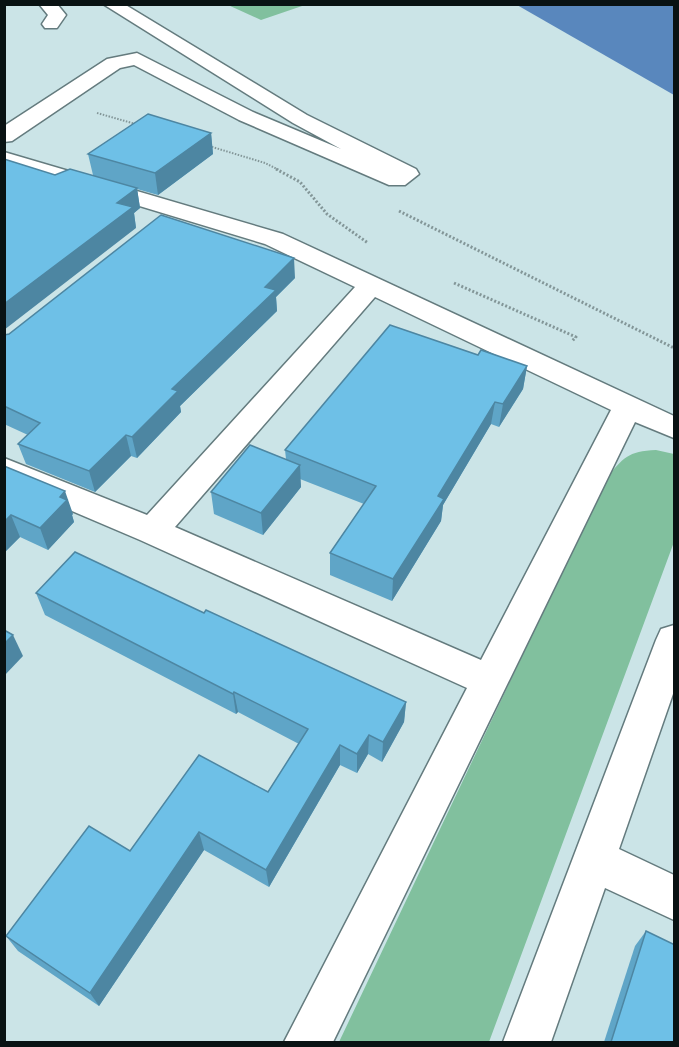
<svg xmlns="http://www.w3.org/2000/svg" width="679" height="1047" viewBox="0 0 679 1047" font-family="Quicksand,sans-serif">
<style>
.green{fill:#81c09e}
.water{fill:#5987bd}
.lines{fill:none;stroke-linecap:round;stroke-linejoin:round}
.minor-casing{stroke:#647b7e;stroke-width:3}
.path-far1{stroke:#839698;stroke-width:2;stroke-dasharray:1.5 1.5;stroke-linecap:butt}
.path{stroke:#839698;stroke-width:3;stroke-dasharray:2 2;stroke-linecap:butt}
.minor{fill:#fff;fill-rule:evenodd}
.wall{fill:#5fa5c7}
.shaded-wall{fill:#4d86a2}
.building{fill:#6ec0e7;stroke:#4d86a2;stroke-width:1.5}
</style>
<rect width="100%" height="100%" fill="#cbe4e7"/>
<g class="green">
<polygon points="228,5 228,4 305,5 261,20"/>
<path d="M656,450L674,454V542L489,1042H339L606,479C623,458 628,451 656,450Z"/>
</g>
<polygon class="water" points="517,5 674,5 674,95"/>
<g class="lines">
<g class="minor-casing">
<g id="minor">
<polygon points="39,4 57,4 66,15 57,28 45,28 42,24 48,15"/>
<polygon points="103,4 124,4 307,115 416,169 419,174 405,185 389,185 239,120 134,65 120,68 12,141 4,142 4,126 107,59 137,53 253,112 341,149 293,123"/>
<path d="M4,152L283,234L674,416V438L635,422L333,1042H284L467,688L140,540L4,482V458L147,515L355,287L265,244L4,165ZM375,297L611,410L481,660L175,527Z"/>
<polygon points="674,625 674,691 619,849 674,875 674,920 605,888 551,1042 503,1042 656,640 661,629"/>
</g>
</g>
<g class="path-far1">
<polyline points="97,113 139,125"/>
<polyline points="209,146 265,163 279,170"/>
</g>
<g class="path">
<polyline points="276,169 300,182 327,214 368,243"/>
<polyline points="399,211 674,348"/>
<polyline points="454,283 576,337 572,341"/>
</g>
<use href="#minor" class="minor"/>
</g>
<g class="wall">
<polygon points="211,133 213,154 158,195 137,189 140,208 134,213 136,228 93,175 88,154"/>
<polygon points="295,278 276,297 277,311 180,406 181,412 137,458 131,456 95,492 26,464 18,444 28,435 4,424 4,335"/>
<polygon points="478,355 527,366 523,389 499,427 491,424 443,505 441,521 392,601 330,575 330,553 364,504 300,479 301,487 263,535 214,514 211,492 286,459 285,450"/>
<polygon points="4,466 73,514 72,515 74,522 48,550 20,537 4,553"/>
<polygon points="36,593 204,613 406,702 404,722 382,762 368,754 357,773 340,765 269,887 204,850 99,1006 18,951 6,936 130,851 268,792 299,744 238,712 236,714 45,615"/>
<polygon points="646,931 675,1042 604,1042 635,946"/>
</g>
<g class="shaded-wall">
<polygon points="211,133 213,154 158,195 155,173"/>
<polygon points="137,188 140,208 134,213 136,228 4,330 4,304 117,203"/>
<polygon points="294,258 295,278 276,297 277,311 180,406 181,412 137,458 132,437 172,389 265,287"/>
<polygon points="527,366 523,389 499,427 503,404"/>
<polygon points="495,402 491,424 443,505 441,521 392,601 393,579 438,496"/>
<polygon points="126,435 131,456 95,492 89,471"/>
<polygon points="300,465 301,487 263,535 261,513"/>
<polygon points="65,491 73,514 72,515 74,522 48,550 40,528 60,497"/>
<polygon points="11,515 20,537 4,553 4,522"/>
<polygon points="13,635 23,656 4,676 4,644"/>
<polygon points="234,692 238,712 236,714 233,694"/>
<polygon points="406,702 404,722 382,762 383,742"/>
<polygon points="369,735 368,754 357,773 357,754"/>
<polygon points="340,745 340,765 269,887 266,870"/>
<polygon points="199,832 204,850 99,1006 90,993"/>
</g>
<g class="building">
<polygon points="148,114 211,133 155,173 88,154"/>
<polygon points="4,159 55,175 70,169 137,188 117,203 133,207 4,304"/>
<polygon points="161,215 294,258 265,287 276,290 172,389 178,391 132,437 126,435 89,471 18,444 40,423 4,406 4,335 9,334"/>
<polygon points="390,325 478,355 481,350 527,366 503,404 495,402 438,496 444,499 393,579 330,553 376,486 285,450"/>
<polygon points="250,445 300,465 261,513 211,492"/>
<polygon points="4,466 65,491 60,497 67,500 40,528 11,515 4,522"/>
<polygon points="75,552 204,613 206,610 406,702 383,742 369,735 357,754 340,745 266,870 199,832 90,993 6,936 89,826 130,851 199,755 268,792 308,729 234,692 233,694 36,593"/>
<polygon points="4,630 13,635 4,644"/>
<polygon points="646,931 675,945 675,1042 611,1042"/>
</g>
<rect width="679" height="1047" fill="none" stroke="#091213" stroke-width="12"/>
</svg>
